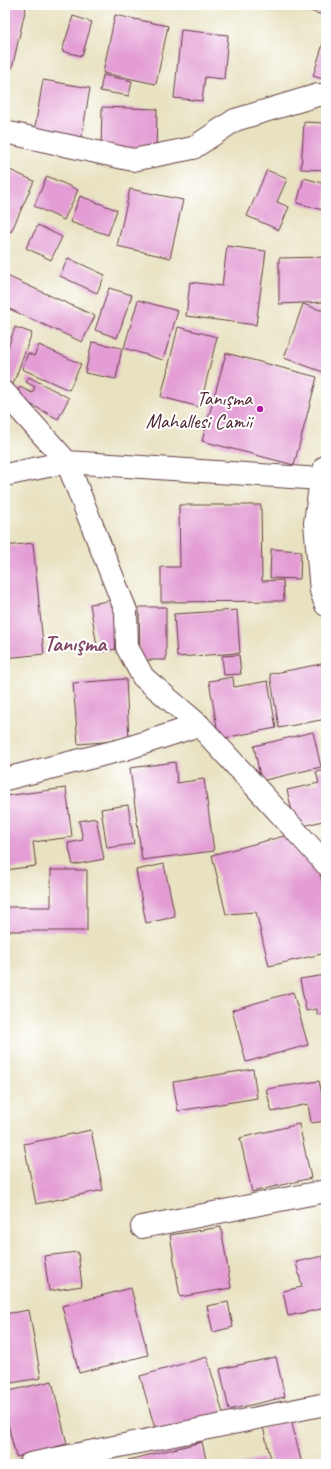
<svg xmlns="http://www.w3.org/2000/svg" width="331" height="1469" viewBox="0 0 331 1469" font-family="Caveat,sans-serif">
<style>
.building{fill:#e39dd4}
.lines{fill:none;stroke-linecap:round;stroke-linejoin:round}
.minor-casing{stroke:#623c42;stroke-width:24}
.tertiary-casing{stroke:#623c42;stroke-width:24}
.minor{stroke:#fff;stroke-width:22}
.tertiary{stroke:#fff;stroke-width:22}
.poi-dot{fill:#b5179e;stroke:#fff;stroke-width:1.5}
.labels{text-anchor:middle;stroke-width:4;stroke-linejoin:round;paint-order:stroke}
.poi-label{font-size:20px;fill:#4a1f2b;stroke:#fff;text-anchor:end}
.quarter-label{font-size:22px;font-weight:bold;fill:#804b66;stroke:#fff}
</style>
<rect width="100%" height="100%" fill="#fff"/>
<filter id="ink" filterUnits="userSpaceOnUse"><feTurbulence type="fractalNoise" baseFrequency=".025" numOctaves="2"/><feDisplacementMap in="SourceGraphic" scale="8" xChannelSelector="R" yChannelSelector="G"/><feConvolveMatrix kernelMatrix="1 2 1 2 8 2 1 2 1" color-interpolation-filters="sRGB"/></filter>
<filter id="wash" filterUnits="userSpaceOnUse"><feTurbulence type="fractalNoise" baseFrequency=".012" numOctaves="4" result="noise"/><feDisplacementMap in="SourceGraphic" scale="16" xChannelSelector="R" yChannelSelector="G"/><feGaussianBlur stdDeviation="0.9" result="paint"/><feColorMatrix in="noise" values="0 0 0 0 0 0 0 0 0 0 0 0 0 0 0 0 0 1.4 0 .05"/><feComposite in="paint" operator="in"/></filter>
<g filter="url(#wash)">
<rect width="100%" height="100%" fill="#e8e2c1"/>
<g id="blocks">
<g class="building">
<polygon points="5,5 19,5 26,7 12,68 5,67"/>
<polygon points="291,5 326,5 326,16"/>
<polygon points="115,15 168,26 156,84 103,73"/>
<polygon points="73,16 92,22 82,56 62,51"/>
<polygon points="181,30 228,35 224,79 205,77 202,101 174,98"/>
<polygon points="326,34 326,80 313,76"/>
<polygon points="103,75 132,81 129,96 100,91"/>
<polygon points="43,80 90,88 81,141 34,133"/>
<polygon points="102,107 157,109 156,152 101,150"/>
<polygon points="304,122 326,123 326,170 301,169"/>
<polygon points="10,170 34,181 11,232 5,230 5,180"/>
<polygon points="267,170 287,179 277,202 289,207 279,230 247,216"/>
<polygon points="47,176 78,190 64,220 34,206"/>
<polygon points="304,178 326,184 326,211 297,203"/>
<polygon points="130,189 183,200 170,258 117,246"/>
<polygon points="80,196 117,210 108,235 70,222"/>
<polygon points="38,225 62,237 51,260 26,248"/>
<polygon points="227,246 266,251 256,325 186,316 190,282 222,286"/>
<polygon points="326,257 326,302 279,304 279,258"/>
<polygon points="68,258 105,275 97,293 60,276"/>
<polygon points="7,276 95,316 82,342 5,307 5,280"/>
<polygon points="109,288 132,295 117,338 95,330"/>
<polygon points="138,300 178,311 163,360 124,348"/>
<polygon points="303,304 326,312 326,373 284,358"/>
<polygon points="15,327 32,333 12,387 5,385 5,356"/>
<polygon points="178,327 217,337 200,407 161,397"/>
<polygon points="92,342 122,348 116,379 85,373"/>
<polygon points="39,345 81,364 69,390 22,369 28,353 34,356"/>
<polygon points="226,353 317,377 294,465 202,441"/>
<polygon points="29,377 69,398 58,419 15,396 20,387 32,393 35,387 26,382"/>
<polygon points="179,505 261,505 262,581 283,580 284,601 161,602 161,567 180,567"/>
<polygon points="33,543 44,654 5,658 5,546"/>
<polygon points="271,549 301,551 300,579 270,578"/>
<polygon points="114,600 122,648 98,652 90,604"/>
<polygon points="139,607 166,607 166,660 140,660"/>
<polygon points="237,610 240,653 177,657 174,614"/>
<polygon points="239,655 241,674 224,675 222,656"/>
<polygon points="326,663 326,719 279,728 270,674"/>
<polygon points="233,677 234,687 268,681 276,728 219,739 209,681"/>
<polygon points="126,679 129,740 78,744 73,683"/>
<polygon points="313,732 321,767 261,781 254,746"/>
<polygon points="175,762 177,783 204,779 214,851 142,860 130,768"/>
<polygon points="326,770 326,820 296,828 287,790 319,783 316,772"/>
<polygon points="66,788 72,837 33,842 36,866 5,870 5,796"/>
<polygon points="128,805 134,844 107,848 101,809"/>
<polygon points="96,818 104,859 73,865 68,843 83,840 79,821"/>
<polygon points="288,835 318,866 326,897 326,953 269,966 256,912 226,914 212,855"/>
<polygon points="164,864 175,917 146,923 136,870"/>
<polygon points="51,870 87,870 87,931 5,931 5,907 51,907"/>
<polygon points="326,975 326,1013 317,1015 317,1009 306,1011 300,979"/>
<polygon points="293,992 308,1045 246,1062 232,1010"/>
<polygon points="253,1069 257,1098 178,1111 173,1082"/>
<polygon points="319,1081 326,1114 326,1121 311,1123 308,1104 272,1112 266,1089"/>
<polygon points="299,1124 311,1178 252,1192 240,1138"/>
<polygon points="91,1130 103,1190 36,1204 24,1144"/>
<polygon points="221,1227 231,1288 180,1297 170,1235"/>
<polygon points="78,1252 82,1286 49,1291 44,1256"/>
<polygon points="323,1256 326,1268 326,1308 288,1316 283,1291 302,1287 296,1262"/>
<polygon points="131,1288 148,1355 79,1373 62,1306"/>
<polygon points="228,1302 233,1327 213,1332 207,1306"/>
<polygon points="29,1310 41,1378 5,1384 5,1314"/>
<polygon points="207,1357 223,1413 156,1432 140,1376"/>
<polygon points="276,1357 285,1397 229,1410 220,1369"/>
<polygon points="52,1381 67,1444 16,1457 5,1412 5,1392"/>
<polygon points="291,1420 302,1464 272,1464 263,1427"/>
<polygon points="202,1442 207,1464 129,1464 128,1460"/>
<polygon points="263,1458 264,1464 241,1464 241,1463"/>
</g>
</g>
</g>
<g filter="url(#ink)">
<use href="#blocks" fill-opacity="0" stroke="#623c42" stroke-width="1"/>
<g class="lines">
<g class="minor-casing">
<g id="minor">
<polyline points="5,132 133,160 193,148 235,120 318,95 326,95"/>
<polyline points="5,393 67,462 321,479"/>
<polyline points="325,467 321,479 315,523 321,591 326,605"/>
<polyline points="5,779 125,749 199,725"/>
<polyline points="142,1227 326,1191"/>
<polyline points="30,1464 326,1404"/>
</g>
</g>
<g class="tertiary-casing">
<polyline id="tertiary" points="5,475 67,462 126,611 127,647 143,677 199,725 326,864"/>
</g>
<use href="#minor" class="minor"/>
<use href="#tertiary" class="tertiary"/>
</g>
</g>
<circle class="poi-dot" cx="260" cy="409" r="4"/>
<g class="labels">
<g class="poi-label">
<text x="252" y="405">Tanışma<tspan x="252" dy="23">Mahallesi Camii</tspan></text>
</g>
<g class="quarter-label">
<text x="75" y="651">Tanışma</text>
</g>
</g>
<rect width="331" height="1469" fill="none" stroke="#fff" stroke-width="20"/>
</svg>
